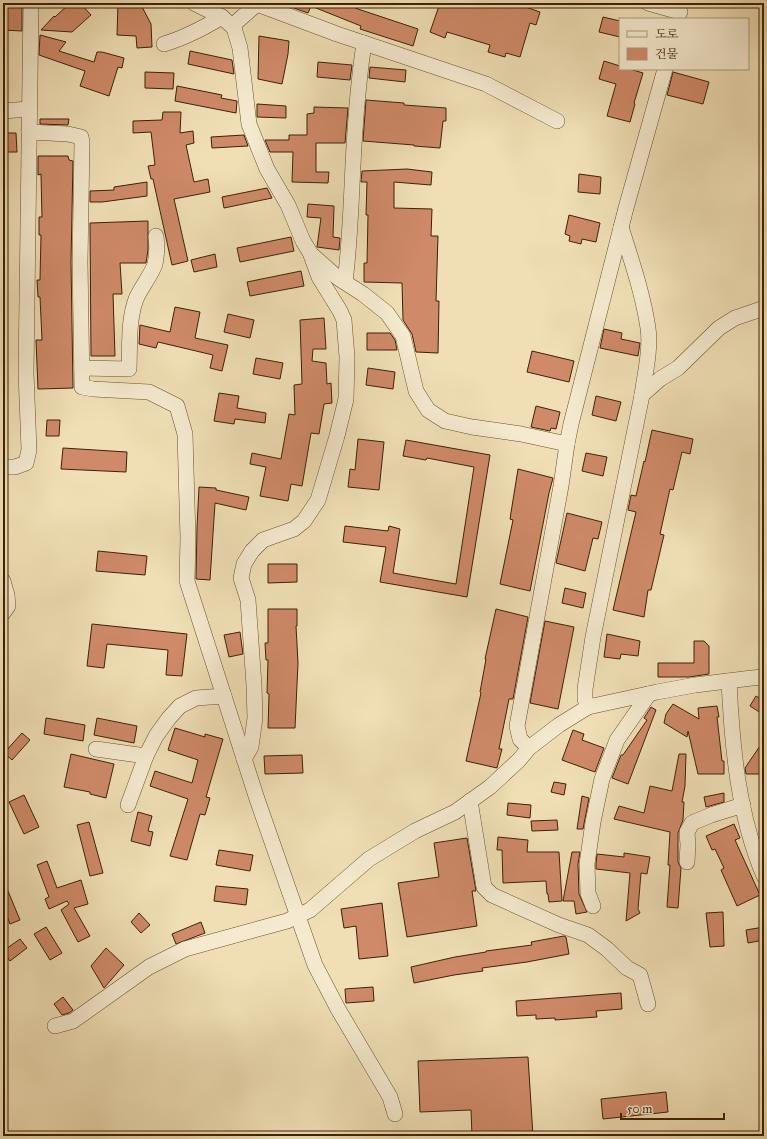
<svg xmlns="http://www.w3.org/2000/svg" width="767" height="1139" viewBox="0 0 767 1139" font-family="'IM FELL Great Primer','Noto Serif KR',serif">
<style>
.building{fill:#cf8a69;stroke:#3d2205}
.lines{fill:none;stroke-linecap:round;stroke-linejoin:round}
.minor-casing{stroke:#6a5131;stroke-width:16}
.minor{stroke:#f5eacf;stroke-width:15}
</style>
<rect width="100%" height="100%" fill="#f0dfb5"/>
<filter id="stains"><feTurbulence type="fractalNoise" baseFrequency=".005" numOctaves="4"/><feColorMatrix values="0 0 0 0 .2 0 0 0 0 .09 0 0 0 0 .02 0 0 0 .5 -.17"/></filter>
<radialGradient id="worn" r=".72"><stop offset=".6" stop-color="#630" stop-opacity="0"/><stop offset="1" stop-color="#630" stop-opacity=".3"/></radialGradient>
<g class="building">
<polygon points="3,3 22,3 22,31 3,30"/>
<polygon points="70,3 80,3 91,15 72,32 41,30 54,16 55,17"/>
<polygon points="118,3 140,3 151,24 152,47 137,48 136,36 117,35"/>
<polygon points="280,3 347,3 356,7 355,8 418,29 413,46 360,29 361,26 311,6 308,13"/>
<polygon points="440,3 514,3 540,12 536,25 530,23 520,57 506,53 505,57 488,52 490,45 447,32 445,38 430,32"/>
<polygon points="603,17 620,21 620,37 599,32"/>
<polygon points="40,35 66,42 59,51 94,62 97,52 102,52 124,58 122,68 118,67 109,96 80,86 85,71 39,55"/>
<polygon points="259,36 289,41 288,54 282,84 258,79"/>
<polygon points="190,51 232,60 234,74 188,64"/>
<polygon points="604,61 620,66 620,69 630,69 643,73 634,103 635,104 630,122 607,116 616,84 599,79"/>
<polygon points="318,62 352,65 350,80 317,77"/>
<polygon points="370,67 406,70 405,82 369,78"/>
<polygon points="145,72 174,73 173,89 145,88"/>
<polygon points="673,72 709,82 703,104 667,95"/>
<polygon points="177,86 222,95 221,98 237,101 236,113 175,101"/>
<polygon points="366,100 404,103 404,105 446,108 446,121 443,121 440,148 414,146 414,145 363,141"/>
<polygon points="257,104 286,106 286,118 257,117"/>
<polygon points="314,107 348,108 345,143 316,143 316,172 329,172 328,183 292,182 293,152 270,152 265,140 289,140 289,135 307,135 307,114 314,113"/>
<polygon points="163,112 181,112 180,133 193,131 194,143 186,145 194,182 208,179 210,192 174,199 188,261 172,265 153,179 151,179 148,166 155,165 151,132 133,133 133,121 162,120"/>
<polygon points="40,119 69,119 68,125 40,124"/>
<polygon points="3,133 16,133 17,152 3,152"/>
<polygon points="244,135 248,146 212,148 211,137"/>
<polygon points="38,156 68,156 69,160 73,161 71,262 73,388 38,389 36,340 42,340 40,297 38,297 37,280 40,280 41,235 39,235 39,217 42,217 41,174 38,175"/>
<polygon points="407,169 432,172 431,185 394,182 394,208 432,209 431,236 438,236 436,301 439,301 438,353 416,352 412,334 403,320 402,283 364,282 364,263 367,263 368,215 366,215 367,182 361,182 362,171"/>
<polygon points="579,174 601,177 600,194 578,192"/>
<polygon points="147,182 147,196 102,202 90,202 90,191 114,190 114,187"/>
<polygon points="267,188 272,198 224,208 222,197"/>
<polygon points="308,204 334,206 333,237 340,238 339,250 317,247 321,218 307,217"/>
<polygon points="569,215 600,223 596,242 582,239 581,244 569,241 570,236 565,234"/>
<polygon points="148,221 148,250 146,263 120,263 122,294 113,294 115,356 91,356 90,223"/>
<polygon points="291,237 294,251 240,262 237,248"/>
<polygon points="215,254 217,267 194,272 191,260"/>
<polygon points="301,271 304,286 250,296 247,282"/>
<polygon points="175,307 200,312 195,338 228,345 222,371 210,368 213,355 158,342 156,348 139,344 140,325 170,332"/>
<polygon points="228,314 254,320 250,338 224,332"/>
<polygon points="324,318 326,349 313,349 312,361 326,363 327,384 331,383 332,403 324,404 319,434 311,433 302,486 291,484 288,501 260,496 266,467 250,464 252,453 281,459 289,414 295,415 294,385 302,384 300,320"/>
<polygon points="604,329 622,333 621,339 640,343 638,356 600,348"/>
<polygon points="367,333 390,333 395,340 397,350 367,350"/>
<polygon points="532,351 574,361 569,382 527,372"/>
<polygon points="256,358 283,363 280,379 253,374"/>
<polygon points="368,368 395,372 393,389 366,385"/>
<polygon points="219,393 239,396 237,408 266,413 265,423 235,419 234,424 214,421"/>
<polygon points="596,396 621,402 616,421 592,415"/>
<polygon points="536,406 560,412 556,429 551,428 550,431 531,427"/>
<polygon points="47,420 60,420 59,436 46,436"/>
<polygon points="652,430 693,439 690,454 682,452 673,490 670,489 660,534 664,535 651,590 648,590 644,617 613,610 636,512 628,510 631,495 636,496 644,461 645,462"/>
<polygon points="358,439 384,442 379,490 348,487 350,469 355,470"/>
<polygon points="406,440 490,455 467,597 380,582 386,547 343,542 345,526 388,531 389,526 400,529 393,573 456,584 474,467 427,458 426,460 403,456"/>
<polygon points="63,448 127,452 126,472 61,469"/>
<polygon points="586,453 607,457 603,476 582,471"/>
<polygon points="518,469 553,478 549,493 530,591 500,584 513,520 510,519"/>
<polygon points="199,487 216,488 216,490 249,497 246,510 215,503 210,580 196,579 197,527"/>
<polygon points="567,513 602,522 598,539 593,538 585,571 556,563"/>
<polygon points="98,551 147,556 145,575 96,571"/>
<polygon points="268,564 297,564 297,582 268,583"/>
<polygon points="565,588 586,593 583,608 562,603"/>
<polygon points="268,609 297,609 297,626 296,626 298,663 295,728 268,728 269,694 267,693 268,660 266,660 265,643 268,643"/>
<polygon points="496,609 528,617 513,699 509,699 499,749 502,749 497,768 466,761 481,693 480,692 486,659 485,659"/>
<polygon points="545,621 574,627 558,709 530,703"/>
<polygon points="92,624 187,634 182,676 166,675 168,650 107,644 104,668 87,666"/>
<polygon points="240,632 243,654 229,657 224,635"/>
<polygon points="607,634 640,641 638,656 621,654 620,659 604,657"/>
<polygon points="694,641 704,641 709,646 709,674 689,677 658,677 658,663 694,663"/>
<polygon points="756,696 764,701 764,715 750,706"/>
<polygon points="673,704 699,719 698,708 717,706 719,717 717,717 722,761 724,761 724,774 698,774 688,731 687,737 664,723 666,714"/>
<polygon points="651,707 656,710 628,784 612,778 621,755 623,755 647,720 644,718"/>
<polygon points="46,718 85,725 83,741 44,734"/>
<polygon points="97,718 137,726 134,743 94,735"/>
<polygon points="175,728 205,737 205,734 223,739 206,797 210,798 205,815 200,814 187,860 170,856 188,799 150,786 155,771 192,783 198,760 168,750"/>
<polygon points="573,730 584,734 582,740 604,748 595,772 562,760"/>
<polygon points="22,733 30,740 12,760 4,753"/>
<polygon points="764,740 764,774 746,774 745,768"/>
<polygon points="71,754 114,764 106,798 90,794 90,792 64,787"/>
<polygon points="679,754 686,754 685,786 682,802 684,802 683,820 678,833 678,862 681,868 678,908 667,907 670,865 668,865 670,832 614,819 619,806 644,813 650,786 672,791"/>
<polygon points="302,755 303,773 265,774 264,756"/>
<polygon points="554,782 566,784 564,795 551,792"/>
<polygon points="724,793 724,802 706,807 704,797"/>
<polygon points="24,795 39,827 24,834 9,802"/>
<polygon points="582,796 589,798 583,829 577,829"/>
<polygon points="508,803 531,805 530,818 507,815"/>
<polygon points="138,812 152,816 148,831 153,832 150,846 131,841"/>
<polygon points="557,820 558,830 532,831 531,821"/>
<polygon points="89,822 103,873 90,876 77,825"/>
<polygon points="734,824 740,838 735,840 760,895 737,906 721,870 724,868 715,849 712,850 706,836"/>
<polygon points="498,837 528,840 527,852 559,852 562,901 549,902 548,894 547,894 546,881 503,883 502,850 497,850"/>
<polygon points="467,838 476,891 472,891 477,926 407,937 398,883 439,877 434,843"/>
<polygon points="219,850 253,855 250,871 216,865"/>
<polygon points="572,852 580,852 578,864 579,894 587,912 576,914 574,901 563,901"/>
<polygon points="624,853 650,857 647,874 641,873 638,909 640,913 626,921 630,873 596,869 596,864 597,854 624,857"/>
<polygon points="47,861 57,888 81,880 88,904 74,908 90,936 78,942 61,910 69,904 67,901 49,909 45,899 49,897 37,865"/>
<polygon points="3,879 20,920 10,924 3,906"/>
<polygon points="216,886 248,889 246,905 214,901"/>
<polygon points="382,903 388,956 359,959 356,926 344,928 341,909"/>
<polygon points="723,912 724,946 710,947 706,913"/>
<polygon points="139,913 150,925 141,933 131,922"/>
<polygon points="201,922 205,933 176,944 172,934"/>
<polygon points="46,927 62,953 50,960 34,934"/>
<polygon points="764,927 764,940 748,943 746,930"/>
<polygon points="564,936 566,937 569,954 527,962 482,968 483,971 454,975 414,983 411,967 455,957 486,952 486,951 532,945 531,942"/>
<polygon points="20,939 27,948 10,961 3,951"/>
<polygon points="106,948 124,965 104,988 91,966"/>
<polygon points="373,987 374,1001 346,1003 345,989"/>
<polygon points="621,993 622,1009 596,1011 597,1017 555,1020 555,1018 536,1019 536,1015 517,1016 516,1001"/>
<polygon points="63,997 73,1010 69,1013 62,1015 54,1004"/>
<polygon points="528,1057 533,1136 472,1136 471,1110 420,1112 418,1061"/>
<polygon points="666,1092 668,1112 603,1119 601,1099"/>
</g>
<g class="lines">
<g class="minor-casing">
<g id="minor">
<polyline points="194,3 222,17 234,28 240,48 249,124 267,169 288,205 303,241 311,254 338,278 363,294 387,313 403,336 416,391 428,410 445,421 472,427 521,434 567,444"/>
<polyline points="648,3 680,12"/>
<polyline points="257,4 337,34 486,84 557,121"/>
<polyline points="232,26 258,3"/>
<path d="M164,44C185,38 203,28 222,17"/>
<polyline points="3,111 29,109"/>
<polyline points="29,132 68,134 81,137 82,142 80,262 82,387 93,389 149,392 177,406 185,434 188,538 187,581 257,799 315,965 338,1009 390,1097 395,1114"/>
<path d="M345,282C350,243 351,204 353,165C355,124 358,84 364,43"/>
<path d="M82,368L129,369C130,346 128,321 136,299C141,287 152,274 155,264C157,255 157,245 156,236"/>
<polyline points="642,395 660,379 678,368 719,328 735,318 764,308"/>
<polyline points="3,467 15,467 26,463 29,450 26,373 31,3"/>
<polyline points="3,581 7,595 8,606 3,613"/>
<path d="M729,681C732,746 738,815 764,876"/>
<path d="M588,707L585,699V689L593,637L642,395C645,373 651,349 648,328C643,294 631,259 621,227"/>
<polyline points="529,748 520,739 517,726 561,486 567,444 571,424 626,208 665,69"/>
<polyline points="96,749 146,756"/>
<polyline points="244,759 251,747 255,718 254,685 248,600 241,578 244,564 252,551 263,540 294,529 304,521 318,500 337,436 346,399 347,357 344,320 340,311 319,277 311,255"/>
<polyline points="470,801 484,887 492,895 559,925 588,935 607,949 627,968 640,975 648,1004"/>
<polyline points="128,805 146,756 156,736 169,718 180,706 196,698 224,696"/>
<polyline points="687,862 688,845 687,832 692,823 711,815 743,805"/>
<polyline points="593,906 588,893 587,864 593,822 602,779 617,740 649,694"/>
<polyline points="55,1026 73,1021 149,967 185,949 287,921 310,910 369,859 415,831 455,812 490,787 519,760 529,748 559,725 588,707 657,692 695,685 752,678 764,677"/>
</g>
</g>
<use href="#minor" class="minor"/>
</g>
<rect width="767" height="1139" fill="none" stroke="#f0dfb5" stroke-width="16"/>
<rect x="4" y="4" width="759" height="1131" fill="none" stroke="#3d2205" stroke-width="2"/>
<rect x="8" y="8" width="751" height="1123" fill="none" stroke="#3d2205"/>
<rect x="619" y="18" width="130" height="52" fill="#f5eacf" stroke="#ab9a7e"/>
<rect x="627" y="31" width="20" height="6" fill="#f5eacf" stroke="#ab9a7e"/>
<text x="655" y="38" font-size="12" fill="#3d2205">도로</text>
<rect x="627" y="48" width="20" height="12" fill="#cf8a69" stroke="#ab9a7e"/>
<text x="655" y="58" font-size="12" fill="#3d2205">건물</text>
<path d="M621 1113v6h103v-6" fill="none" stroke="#3d2205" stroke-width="2"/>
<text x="627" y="1113" font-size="12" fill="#3d2205" stroke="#f5eacf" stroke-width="3" paint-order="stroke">50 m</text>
<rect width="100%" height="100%" filter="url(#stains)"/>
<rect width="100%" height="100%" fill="url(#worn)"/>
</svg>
